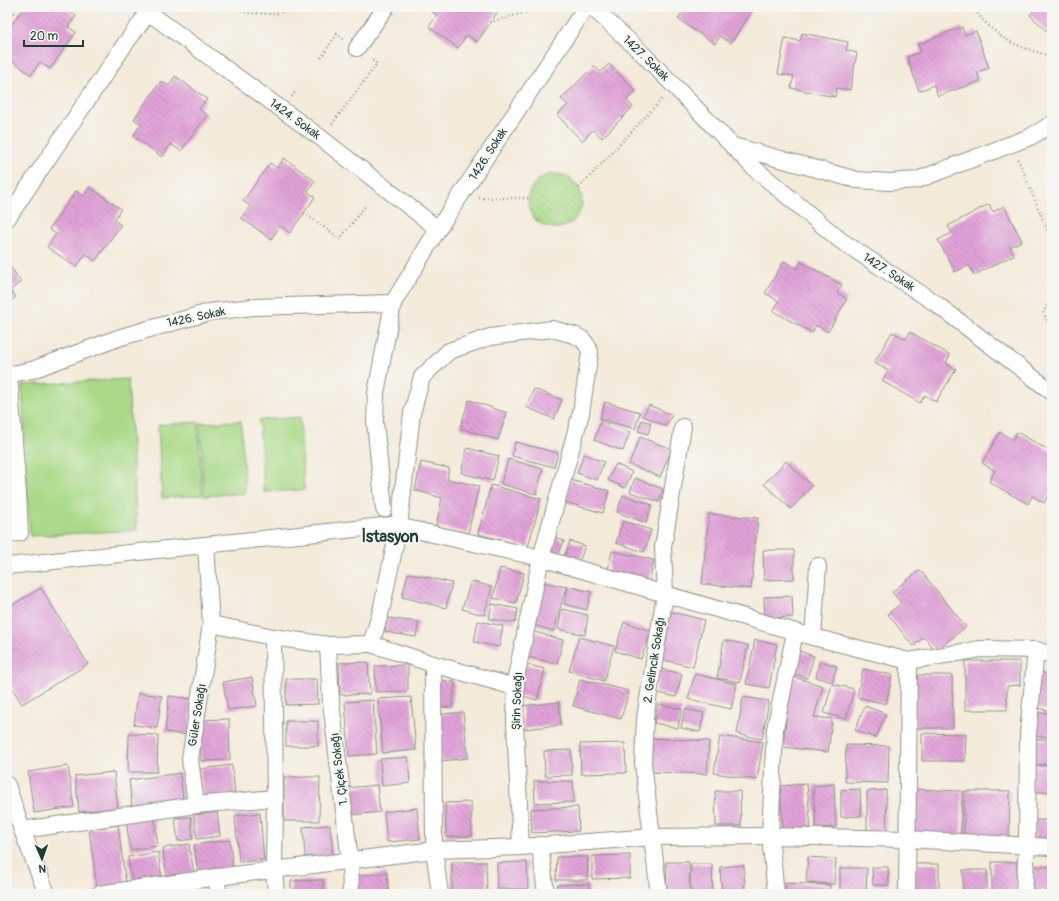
<svg xmlns="http://www.w3.org/2000/svg" width="1059" height="901" viewBox="0 0 1059 901" font-family="Pangolin,sans-serif">
<style>
.grass{fill:url(#grass-dots);stroke:#648c5e}
.pitch{fill:#aada88;stroke:#648c5e}
.building{fill:url(#building-back-hatch)}
.lines{fill:none;stroke-linecap:round;stroke-linejoin:round}
.minor-casing{stroke:#8a9486;stroke-width:18}
.path{stroke:#8a9486;stroke-width:2.5;stroke-dasharray:1 3;stroke-linecap:butt}
.minor{stroke:#fff;stroke-width:16}
.labels{text-anchor:middle;stroke-width:4;stroke-linejoin:round;paint-order:stroke}
.street-label{font-size:12px;fill:#1f3d34;stroke:#f6f6f2}
.district-label{font-size:16px;font-weight:bold;fill:#1f3d34;stroke:#f6f6f2}
</style>
<defs>
<pattern id="grass-dots" width="8" height="8" patternUnits="userSpaceOnUse"><rect width="8" height="8" fill="#aada88"/><path d="M2 2h.1M6 6h.1" fill="none" stroke="#92bc76" stroke-width="1.8" stroke-linecap="round"/></pattern>
<pattern id="building-back-hatch" width="6" height="6" patternUnits="userSpaceOnUse"><rect width="6" height="6" fill="#e2a3d9"/><path d="M-1 5l2 2M0 0l6 6M5-1l2 2" fill="none" stroke="#b786b1"/></pattern>
</defs>
<rect width="100%" height="100%" fill="#f6f6f2"/>
<filter id="ink" filterUnits="userSpaceOnUse"><feTurbulence type="fractalNoise" baseFrequency=".025" numOctaves="2"/><feDisplacementMap in="SourceGraphic" scale="8" xChannelSelector="R" yChannelSelector="G"/><feConvolveMatrix kernelMatrix="1 2 1 2 8 2 1 2 1" color-interpolation-filters="sRGB"/></filter>
<filter id="wash" filterUnits="userSpaceOnUse"><feTurbulence type="fractalNoise" baseFrequency=".012" numOctaves="4" result="noise"/><feDisplacementMap in="SourceGraphic" scale="16" xChannelSelector="R" yChannelSelector="G"/><feGaussianBlur stdDeviation="0.9" result="paint"/><feColorMatrix in="noise" values="0 0 0 0 0 0 0 0 0 0 0 0 0 0 0 0 0 1.4 0 .05"/><feComposite in="paint" operator="in"/></filter>
<g filter="url(#wash)">
<rect width="100%" height="100%" fill="#f4ead9"/>
<circle class="grass" cx="555" cy="201" r="27"/>
<g class="pitch">
<polygon points="128,379 137,530 30,536 22,385"/>
<polygon points="300,417 304,490 264,492 259,420"/>
<polygon points="241,421 245,493 204,496 200,423"/>
<polygon points="198,422 202,495 162,498 158,425"/>
</g>
<g id="blocks">
<g class="building">
<polygon points="24,7 63,7 76,16 68,27 76,32 50,69 40,62 31,75 7,57 7,46 10,42 7,39 7,31"/>
<polygon points="432,7 501,7 477,42 467,35 458,48 429,27 437,15 430,10"/>
<polygon points="680,7 746,7 752,11 731,43 720,36 715,44 678,19 684,9"/>
<polygon points="1037,7 1052,7 1052,36 1030,15"/>
<polygon points="962,27 965,35 976,31 989,68 977,72 980,81 938,96 934,85 919,91 907,57 921,52 918,44"/>
<polygon points="802,33 848,42 846,50 857,53 850,90 837,88 835,97 791,88 794,76 778,74 785,38 800,41"/>
<polygon points="609,64 636,91 627,100 633,107 602,138 593,130 582,141 557,115 568,105 561,99 594,66 601,72"/>
<polygon points="175,76 207,99 199,109 207,115 181,151 171,144 162,157 133,136 141,124 134,119 161,81 169,86"/>
<polygon points="284,158 315,181 308,192 315,197 290,233 280,226 271,239 241,218 250,206 243,201 270,163 277,168"/>
<polygon points="90,187 121,209 114,220 121,225 95,261 86,254 76,267 47,247 56,234 49,229 76,191 83,196"/>
<polygon points="989,204 993,212 1004,206 1022,241 1010,247 1014,255 974,275 969,265 955,272 938,240 952,233 948,226"/>
<polygon points="784,261 797,269 801,262 842,285 837,293 847,299 828,332 816,325 812,333 773,311 779,301 765,293"/>
<polygon points="7,262 21,282 10,290 16,297 7,303"/>
<polygon points="892,332 906,339 910,332 950,355 946,363 956,369 936,402 925,395 920,403 882,381 888,370 874,363"/>
<polygon points="534,389 562,400 554,419 526,407"/>
<polygon points="469,400 507,413 498,440 460,428"/>
<polygon points="605,402 640,412 635,429 600,419"/>
<polygon points="649,405 672,415 666,426 643,416"/>
<polygon points="642,420 651,423 648,434 638,431"/>
<polygon points="601,421 630,432 623,451 594,440"/>
<polygon points="1000,432 1013,440 1017,432 1052,452 1052,489 1044,503 1032,496 1028,504 989,482 995,471 982,463"/>
<polygon points="640,437 672,449 660,477 629,464"/>
<polygon points="515,442 558,453 554,467 512,456"/>
<polygon points="467,448 499,456 493,481 461,473"/>
<polygon points="584,454 604,462 597,480 577,473"/>
<polygon points="508,459 543,469 536,494 501,484"/>
<polygon points="786,461 812,486 791,509 764,484"/>
<polygon points="421,462 449,468 447,479 479,486 468,533 436,526 442,498 415,490"/>
<polygon points="616,464 632,472 625,488 608,480"/>
<polygon points="635,478 663,489 659,502 630,492"/>
<polygon points="571,480 609,491 603,513 564,502"/>
<polygon points="491,485 541,499 528,547 478,534"/>
<polygon points="623,495 652,505 646,523 617,512"/>
<polygon points="709,514 758,518 751,589 702,584"/>
<polygon points="623,521 651,530 644,552 616,543"/>
<polygon points="555,537 564,541 558,555 549,552"/>
<polygon points="570,541 585,546 579,562 564,557"/>
<polygon points="763,550 794,550 794,579 764,580"/>
<polygon points="612,551 654,560 649,583 607,574"/>
<polygon points="500,568 524,573 516,603 493,598"/>
<polygon points="920,570 966,627 935,651 924,637 913,646 888,614 901,603 892,592"/>
<polygon points="408,573 452,583 446,608 402,597"/>
<polygon points="471,581 492,587 484,615 462,609"/>
<polygon points="545,582 566,587 554,631 534,625"/>
<polygon points="568,586 591,592 587,610 564,604"/>
<polygon points="41,588 88,664 22,704 7,680 7,608"/>
<polygon points="792,596 793,617 765,618 764,597"/>
<polygon points="492,604 518,609 515,623 489,619"/>
<polygon points="562,609 588,615 585,635 558,629"/>
<polygon points="668,611 704,620 693,667 656,658"/>
<polygon points="387,618 419,622 416,637 385,632"/>
<polygon points="478,621 503,626 499,647 474,642"/>
<polygon points="624,622 651,631 641,659 615,651"/>
<polygon points="531,631 563,640 557,664 525,656"/>
<polygon points="579,637 614,646 604,681 569,671"/>
<polygon points="724,640 748,645 740,682 717,678"/>
<polygon points="755,640 777,644 769,688 746,684"/>
<polygon points="799,651 814,656 807,678 792,673"/>
<polygon points="820,661 837,666 832,682 816,677"/>
<polygon points="965,661 1020,661 1020,685 1007,686 1007,710 965,710"/>
<polygon points="368,662 370,694 340,695 339,663"/>
<polygon points="524,664 545,669 537,700 516,694"/>
<polygon points="408,665 408,691 376,692 375,666"/>
<polygon points="661,669 682,674 676,697 655,692"/>
<polygon points="863,669 892,675 886,704 857,697"/>
<polygon points="1041,672 1052,675 1052,711 1033,707"/>
<polygon points="695,674 737,684 731,709 688,699"/>
<polygon points="913,675 952,675 953,728 914,728"/>
<polygon points="252,677 257,706 228,710 223,682"/>
<polygon points="794,677 823,686 814,717 832,719 828,752 783,747 786,719 781,717"/>
<polygon points="286,679 317,679 318,704 286,705"/>
<polygon points="580,679 629,691 621,719 573,706"/>
<polygon points="437,680 455,682 452,708 435,706"/>
<polygon points="832,684 854,689 846,719 824,713"/>
<polygon points="138,693 162,696 157,728 134,725"/>
<polygon points="169,696 192,699 189,735 165,732"/>
<polygon points="411,697 416,750 383,753 378,699"/>
<polygon points="743,697 769,701 762,739 737,734"/>
<polygon points="373,700 377,754 349,756 345,702"/>
<polygon points="559,702 561,725 524,729 522,706"/>
<polygon points="658,704 682,709 678,728 654,723"/>
<polygon points="865,706 886,714 876,738 855,730"/>
<polygon points="685,709 704,713 700,732 681,728"/>
<polygon points="463,712 468,758 441,761 436,715"/>
<polygon points="1033,713 1052,713 1052,737 1032,736"/>
<polygon points="229,719 230,760 201,761 200,720"/>
<rect x="286" y="721" width="32" height="25"/>
<polygon points="922,733 966,734 965,761 922,761"/>
<polygon points="129,734 158,735 157,772 128,772"/>
<polygon points="720,736 763,742 757,780 714,773"/>
<polygon points="652,738 709,741 707,774 651,772"/>
<polygon points="1033,739 1052,739 1052,764 1033,765"/>
<polygon points="625,743 626,773 581,774 580,744"/>
<polygon points="846,745 889,746 888,783 845,782"/>
<polygon points="571,750 572,775 545,776 544,751"/>
<polygon points="408,757 410,783 382,786 380,759"/>
<polygon points="232,765 235,794 203,798 200,769"/>
<polygon points="68,766 74,807 34,813 28,772"/>
<polygon points="1032,766 1052,766 1052,792 1031,792"/>
<polygon points="114,772 118,808 79,812 75,776"/>
<polygon points="180,773 183,799 132,806 129,780"/>
<polygon points="284,777 320,777 319,821 284,821"/>
<polygon points="534,781 573,781 574,802 535,803"/>
<polygon points="807,784 811,830 783,832 780,786"/>
<polygon points="834,784 836,827 816,828 813,786"/>
<polygon points="377,785 380,812 351,815 348,788"/>
<polygon points="860,789 861,816 841,817 841,790"/>
<polygon points="912,789 962,791 961,836 911,835"/>
<polygon points="886,790 887,833 867,833 867,791"/>
<polygon points="715,791 740,791 741,826 716,826"/>
<polygon points="964,791 1010,791 1009,838 964,837"/>
<polygon points="471,802 472,836 446,837 445,803"/>
<polygon points="578,807 579,831 532,833 531,809"/>
<polygon points="417,808 420,839 387,842 384,812"/>
<polygon points="217,812 220,836 197,839 194,815"/>
<polygon points="260,813 264,860 239,862 235,816"/>
<polygon points="154,816 158,846 130,850 126,819"/>
<polygon points="191,817 193,839 178,841 175,818"/>
<polygon points="1035,820 1052,820 1052,844 1035,843"/>
<polygon points="118,825 126,885 97,889 89,829"/>
<polygon points="330,825 333,855 305,857 303,827"/>
<polygon points="230,840 233,867 198,872 194,845"/>
<polygon points="189,844 194,873 167,878 163,848"/>
<polygon points="158,852 162,879 132,883 128,857"/>
<polygon points="630,855 630,878 592,879 592,856"/>
<polygon points="557,857 588,857 587,880 556,880"/>
<polygon points="808,857 836,859 834,884 806,882"/>
<polygon points="452,862 486,862 487,894 452,894"/>
<polygon points="527,862 528,889 497,889 497,863"/>
<polygon points="666,862 689,862 690,894 667,894"/>
<rect x="992" y="862" width="25" height="30"/>
<polygon points="691,864 712,864 713,894 691,894"/>
<polygon points="915,864 939,864 939,894 916,894"/>
<polygon points="744,865 745,894 722,894 720,867"/>
<polygon points="1034,866 1052,867 1052,892 1033,891"/>
<polygon points="872,867 888,867 889,885 873,885"/>
<polygon points="840,868 867,868 866,894 840,894"/>
<rect x="963" y="870" width="24" height="24"/>
<polygon points="387,873 389,894 358,894 356,876"/>
<polygon points="323,880 324,894 291,894 291,881"/>
<polygon points="786,883 830,885 829,894 785,894"/>
<polygon points="589,884 589,894 558,894 557,885"/>
<polygon points="889,890 889,894 872,894 871,891"/>
<polygon points="529,891 529,894 499,894 499,893"/>
</g>
</g>
</g>
<g filter="url(#ink)">
<use href="#blocks" fill-opacity="0" stroke="#8a9486" stroke-width="1"/>
<g class="lines">
<g class="minor-casing">
<g id="minor">
<polyline points="141,7 321,138 438,229"/>
<polyline points="592,7 643,54 754,168 840,240 935,303 1052,392"/>
<polyline points="357,48 386,7"/>
<polyline points="733,146 857,180 890,182 917,180 1030,137 1052,124"/>
<polyline points="7,219 125,44 148,13"/>
<polyline points="7,375 32,370 121,337 210,312 253,307 393,303"/>
<polyline points="384,509 375,422 376,393 393,303 438,229 586,7"/>
<polyline points="7,534 20,533 18,494 9,375"/>
<polyline points="7,566 393,525 541,558 813,637 909,661 981,649 1036,650 1052,655"/>
<polyline points="211,624 273,637 328,645 371,644 381,611 399,526 412,413 422,377 449,351 490,337 552,329 574,335 582,339 587,345 590,352 581,413 541,558 516,677 515,722 521,847"/>
<polyline points="273,637 275,798 274,870 276,894"/>
<polyline points="813,637 818,566"/>
<polyline points="371,644 433,664 515,687"/>
<polyline points="328,645 331,702 350,861 351,894"/>
<polyline points="433,664 434,850 440,894"/>
<polyline points="7,785 22,830 47,894"/>
<polyline points="196,805 190,759 211,624 206,545"/>
<polyline points="22,830 196,805 275,798"/>
<polyline points="540,845 546,894"/>
<polyline points="217,877 218,894"/>
<polyline points="99,894 217,877 434,850 521,847 653,837 770,836 907,839 1052,847"/>
<polyline points="659,894 643,763 645,718 665,594 663,547 683,427"/>
<polyline points="776,894 770,836 775,729 795,632"/>
<polyline points="907,894 909,661"/>
<polyline points="1024,894 1027,845 1028,734 1036,650"/>
</g>
</g>
<g class="path">
<polyline points="234,7 248,13 275,14 297,7"/>
<path d="M973,7C982,21 1001,39 1017,45C1028,50 1040,52 1052,57"/>
<polyline points="490,22 547,7"/>
<polyline points="7,23 18,7"/>
<polyline points="321,58 337,34 343,39"/>
<polyline points="292,97 296,90"/>
<polyline points="332,124 377,64 370,58"/>
<polyline points="1018,159 1052,242"/>
<polyline points="579,188 662,99"/>
<polyline points="479,198 528,198"/>
<polyline points="304,213 340,239 365,206"/>
<path d="M1052,251C1048,258 1048,264 1052,271"/>
<polyline points="1052,299 1043,312 1052,331"/>
</g>
<use href="#minor" class="minor"/>
</g>
</g>
<g class="labels">
<g class="street-label">
<text transform="translate(646 58) rotate(44)" y="4">1427. Sokak</text>
<text transform="translate(295 119) rotate(36)" y="4">1424. Sokak</text>
<text transform="translate(488 154) rotate(-57)" y="4">1426. Sokak</text>
<text transform="translate(889 272) rotate(33)" y="4">1427. Sokak</text>
<text transform="translate(196 317) rotate(-12)" y="4">1426. Sokak</text>
<text transform="translate(654 660) rotate(-81)" y="4">2. Gelincik Sokağı</text>
<text transform="translate(517 701) rotate(-88)" y="4">Şirin Sokağı</text>
<text transform="translate(197 715) rotate(-81)" y="4">Güler Sokağı</text>
<text transform="translate(339 769) rotate(-97)" y="4">1. Çiçek Sokağı</text>
</g>
<g class="district-label">
<text x="390" y="542">İstasyon</text>
</g>
</g>
<rect width="1059" height="901" fill="none" stroke="#f6f6f2" stroke-width="24"/>
<g transform="translate(42 859) rotate(178)" stroke="#f6f6f2" stroke-width="3" paint-order="stroke">
<path d="M0-3L7 15L0 10L-7 15Z" fill="#1f3d34"/>
<text y="-6" font-size="11" font-weight="bold" text-anchor="middle" fill="#1f3d34">N</text>
</g>
<path d="M24 40v6h59v-6" fill="none" stroke="#1f3d34" stroke-width="2"/>
<text x="30" y="40" font-size="12" fill="#1f3d34" stroke="#f6f6f2" stroke-width="3" paint-order="stroke">20 m</text>
</svg>
